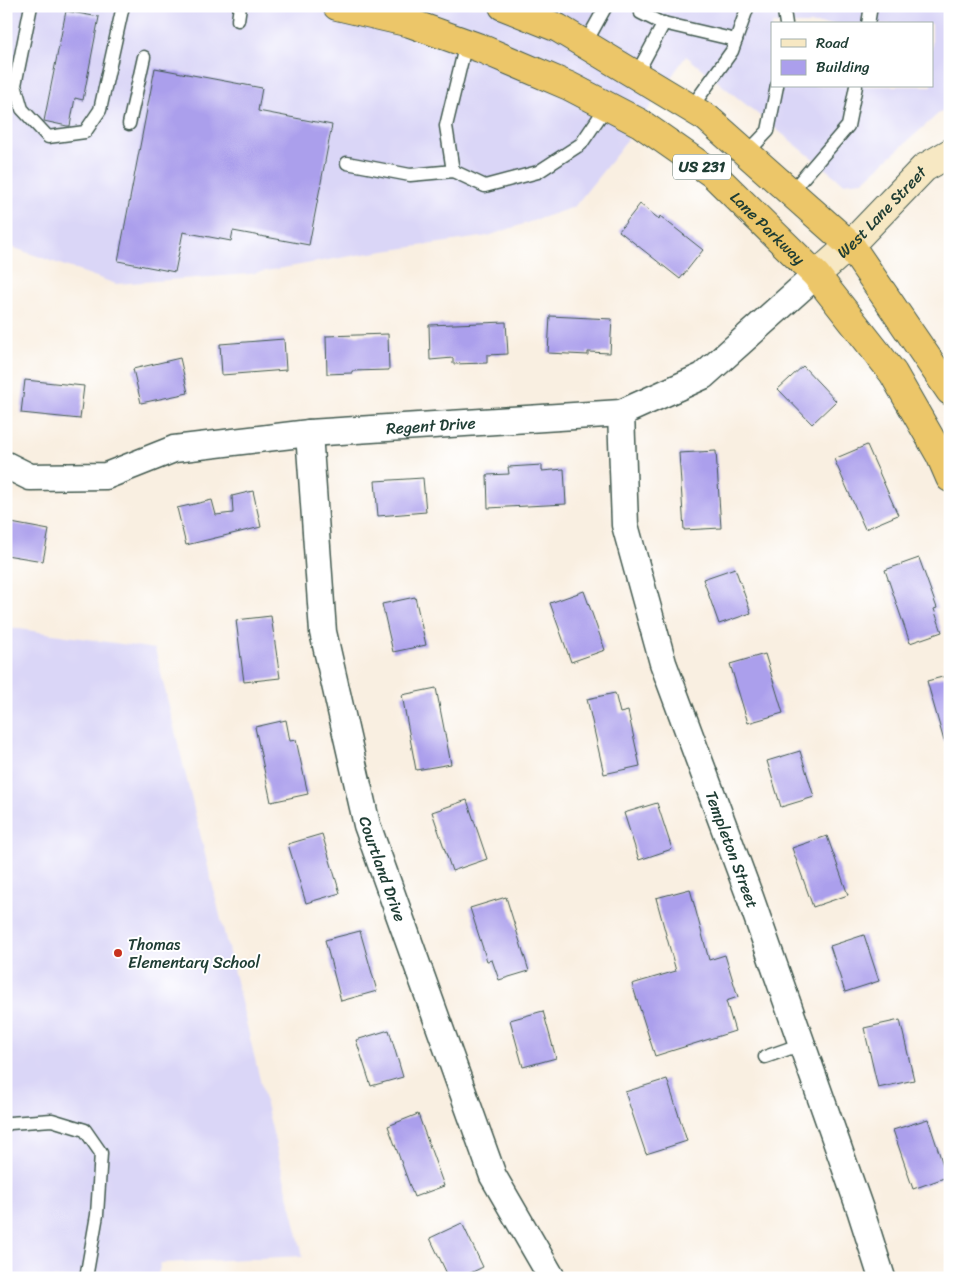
<svg xmlns="http://www.w3.org/2000/svg" width="956" height="1284" viewBox="0 0 956 1284" font-family="Sriracha,sans-serif">
<style>
.built{fill:#dad6f7;fill-rule:evenodd}
.building{fill:#ab9fec}
.lines{fill:none;stroke-linecap:round;stroke-linejoin:round}
.lane-casing{stroke:#40584e;stroke-width:15}
.street-casing{stroke:#40584e;stroke-width:29}
.secondary-casing{stroke:#40584e;stroke-width:30}
.highway-casing{stroke:#40584e;stroke-width:30}
.lane{stroke:#fff;stroke-width:12}
.street{stroke:#fff;stroke-width:26}
.secondary{stroke:#f7e8c3;stroke-width:28}
.highway{stroke:#ecc669;stroke-width:28}
.poi-dot{fill:#c8321e;stroke:#fff;stroke-width:2}
.labels{text-anchor:middle;stroke-width:4;stroke-linejoin:round;paint-order:stroke}
.shield{fill:#fff;stroke:#627771;stroke-width:1}
.shield-label{font-size:15px;font-weight:bold;fill:#1f3d34}
.street-label{font-size:16px;fill:#1f3d34;stroke:#fff}
.poi-label{font-size:16px;fill:#1f3d34;stroke:#fff;text-anchor:start}
</style>
<rect width="100%" height="100%" fill="#fff"/>
<filter id="ink" filterUnits="userSpaceOnUse"><feTurbulence type="fractalNoise" baseFrequency=".02" numOctaves="2"/><feDisplacementMap in="SourceGraphic" scale="10" xChannelSelector="R" yChannelSelector="G"/><feConvolveMatrix kernelMatrix="1 2 1 2 8 2 1 2 1" color-interpolation-filters="sRGB"/></filter>
<filter id="wash" filterUnits="userSpaceOnUse"><feTurbulence type="fractalNoise" baseFrequency=".0096" numOctaves="4" result="noise"/><feDisplacementMap in="SourceGraphic" scale="20" xChannelSelector="R" yChannelSelector="G"/><feGaussianBlur stdDeviation="1.12" result="paint"/><feColorMatrix in="noise" values="0 0 0 0 0 0 0 0 0 0 0 0 0 0 0 0 0 1.4 0 .05"/><feComposite in="paint" operator="in"/></filter>
<g filter="url(#wash)">
<rect width="100%" height="100%" fill="#f9efe1"/>
<g class="built">
<path d="M6,6H950V108L938,114L863,181L843,183L686,56L620,150L574,207L488,236L357,255L249,274L116,284L6,245ZM772,24H932V86H772Z"/>
<polygon points="6,627 155,649 303,1256 161,1263 157,1278 6,1278"/>
</g>
<g id="blocks">
<g class="building">
<polygon points="66,11 99,17 83,100 75,98 70,126 67,126 44,121"/>
<polygon points="155,68 262,88 258,111 332,125 309,245 233,231 231,241 183,232 175,272 118,261"/>
<polygon points="640,204 659,219 660,216 703,250 680,279 619,231"/>
<polygon points="550,316 612,319 610,353 588,352 588,355 548,353"/>
<polygon points="506,322 508,354 487,355 487,363 453,364 453,358 430,360 429,325"/>
<polygon points="388,334 389,370 352,371 352,373 327,374 326,336"/>
<polygon points="284,339 286,370 222,375 220,344"/>
<polygon points="180,358 188,393 141,403 133,369"/>
<polygon points="803,366 836,401 812,424 778,389"/>
<polygon points="25,380 84,386 80,419 21,413"/>
<polygon points="867,445 898,515 865,529 834,459"/>
<polygon points="716,451 721,528 684,530 679,453"/>
<polygon points="542,465 542,471 564,469 566,504 488,508 487,475 509,474 508,467"/>
<polygon points="423,478 426,512 378,516 375,481"/>
<polygon points="253,491 261,527 186,545 177,508 212,500 216,515 233,513 232,496"/>
<polygon points="6,522 49,530 43,561 6,555"/>
<polygon points="919,558 937,608 934,609 942,632 910,643 885,570"/>
<polygon points="735,568 751,613 719,624 703,579"/>
<polygon points="584,591 605,650 571,662 550,603"/>
<polygon points="415,597 426,645 393,652 382,604"/>
<polygon points="271,616 280,678 244,682 236,620"/>
<polygon points="765,654 783,713 748,723 730,664"/>
<polygon points="950,675 950,740 944,741 927,681"/>
<polygon points="436,688 451,764 416,770 402,695"/>
<polygon points="615,693 620,713 628,711 640,766 604,774 587,699"/>
<polygon points="286,720 290,741 296,740 308,794 271,802 255,727"/>
<polygon points="800,751 814,797 781,807 767,761"/>
<polygon points="467,800 487,859 452,871 432,812"/>
<polygon points="657,803 672,849 639,860 624,813"/>
<polygon points="322,834 340,893 306,903 288,844"/>
<polygon points="827,836 848,895 813,907 792,848"/>
<polygon points="690,889 709,960 725,955 738,997 726,1001 735,1031 655,1056 632,984 676,971 656,898"/>
<polygon points="506,897 529,971 499,980 492,960 487,961 470,908"/>
<polygon points="360,931 377,991 341,1001 325,940"/>
<polygon points="864,935 879,981 845,992 830,946"/>
<polygon points="543,1011 556,1058 523,1067 510,1020"/>
<polygon points="900,1020 914,1080 878,1088 864,1028"/>
<polygon points="389,1030 403,1077 371,1086 356,1040"/>
<polygon points="667,1079 687,1141 646,1154 625,1092"/>
<polygon points="418,1114 444,1186 414,1197 388,1126"/>
<polygon points="928,1119 947,1177 913,1189 893,1130"/>
<polygon points="462,1223 483,1267 460,1278 449,1278 430,1238"/>
</g>
</g>
</g>
<g filter="url(#ink)">
<use href="#blocks" fill-opacity="0" stroke="#40584e" stroke-width="1"/>
<g class="lines">
<g class="lane-casing">
<g id="lane">
<polyline points="31,6 15,85 22,109 48,137 85,132 100,110 123,6"/>
<polyline points="642,6 641,13 659,22 736,40"/>
<polyline points="780,6 784,11 786,24"/>
<polyline points="238,20 240,6"/>
<polyline points="868,24 871,6"/>
<polyline points="466,43 446,126 453,171 485,186 538,172 581,144 607,106"/>
<polyline points="585,44 606,6"/>
<polyline points="636,75 664,23"/>
<polyline points="691,108 732,51 748,6"/>
<polyline points="129,124 144,57"/>
<polyline points="747,153 768,131 777,86"/>
<polyline points="347,163 410,175 454,171"/>
<polyline points="791,192 848,126 856,86"/>
<polyline points="765,1057 802,1044"/>
<polyline points="6,1125 10,1123 52,1120 85,1130 101,1153 97,1215 86,1278"/>
</g>
</g>
<g class="street-casing">
<g id="street">
<path id="s1" d="M621,413L625,525L663,663L750,897L861,1212L882,1278"/>
<path id="s2" d="M309,433L323,632L367,825L493,1176L552,1278"/>
<path id="s3" d="M6,465L30,477L106,476L174,449L309,433L621,413L703,376L816,275"/>
</g>
</g>
<g class="secondary-casing">
<g id="secondary">
<path id="s4" d="M816,275L850,245L924,168L950,153"/>
</g>
</g>
<g class="highway-casing">
<g id="highway">
<path id="s5" d="M337,6L410,23L480,48L569,86L640,123L713,174L816,275L893,373L940,455L950,478"/>
<polyline points="503,6 558,28 707,118 850,245 950,391"/>
</g>
</g>
<use href="#lane" class="lane"/>
<use href="#street" class="street"/>
<use href="#secondary" class="secondary"/>
<use href="#highway" class="highway"/>
</g>
</g>
<circle class="poi-dot" cx="118" cy="953" r="5"/>
<g class="labels">
<rect class="shield" x="673" y="154.5" width="58" height="25" rx="4"/>
<g class="shield-label">
<text x="702" y="172">US 231</text>
</g>
<g class="street-label">
<text dy="6" stroke="none"><textPath href="#s4" startOffset="91">West Lane Street</textPath></text>
<text dy="6" stroke="none"><textPath href="#s5" startOffset="492">Lane Parkway</textPath></text>
<text dy="6" stroke="none"><textPath href="#s3" startOffset="434">Regent Drive</textPath></text>
<text dy="6" stroke="none"><textPath href="#s1" startOffset="454">Templeton Street</textPath></text>
<text dy="6" stroke="none"><textPath href="#s2" startOffset="444">Courtland Drive</textPath></text>
</g>
<g class="poi-label">
<text x="128" y="950">Thomas<tspan x="128" dy="18">Elementary School</tspan></text>
</g>
</g>
<rect width="956" height="1284" fill="none" stroke="#fff" stroke-width="25"/>
<rect x="771" y="22" width="162" height="65" fill="#ffffff" stroke="#a5b1ae"/>
<rect x="781" y="39" width="25" height="8" fill="#f7e8c3" stroke="#a5b1ae"/>
<text x="816" y="48" font-size="15" fill="#1f3d34">Road</text>
<rect x="781" y="60" width="25" height="15" fill="#ab9fec" stroke="#a5b1ae"/>
<text x="816" y="72" font-size="15" fill="#1f3d34">Building</text>
</svg>
